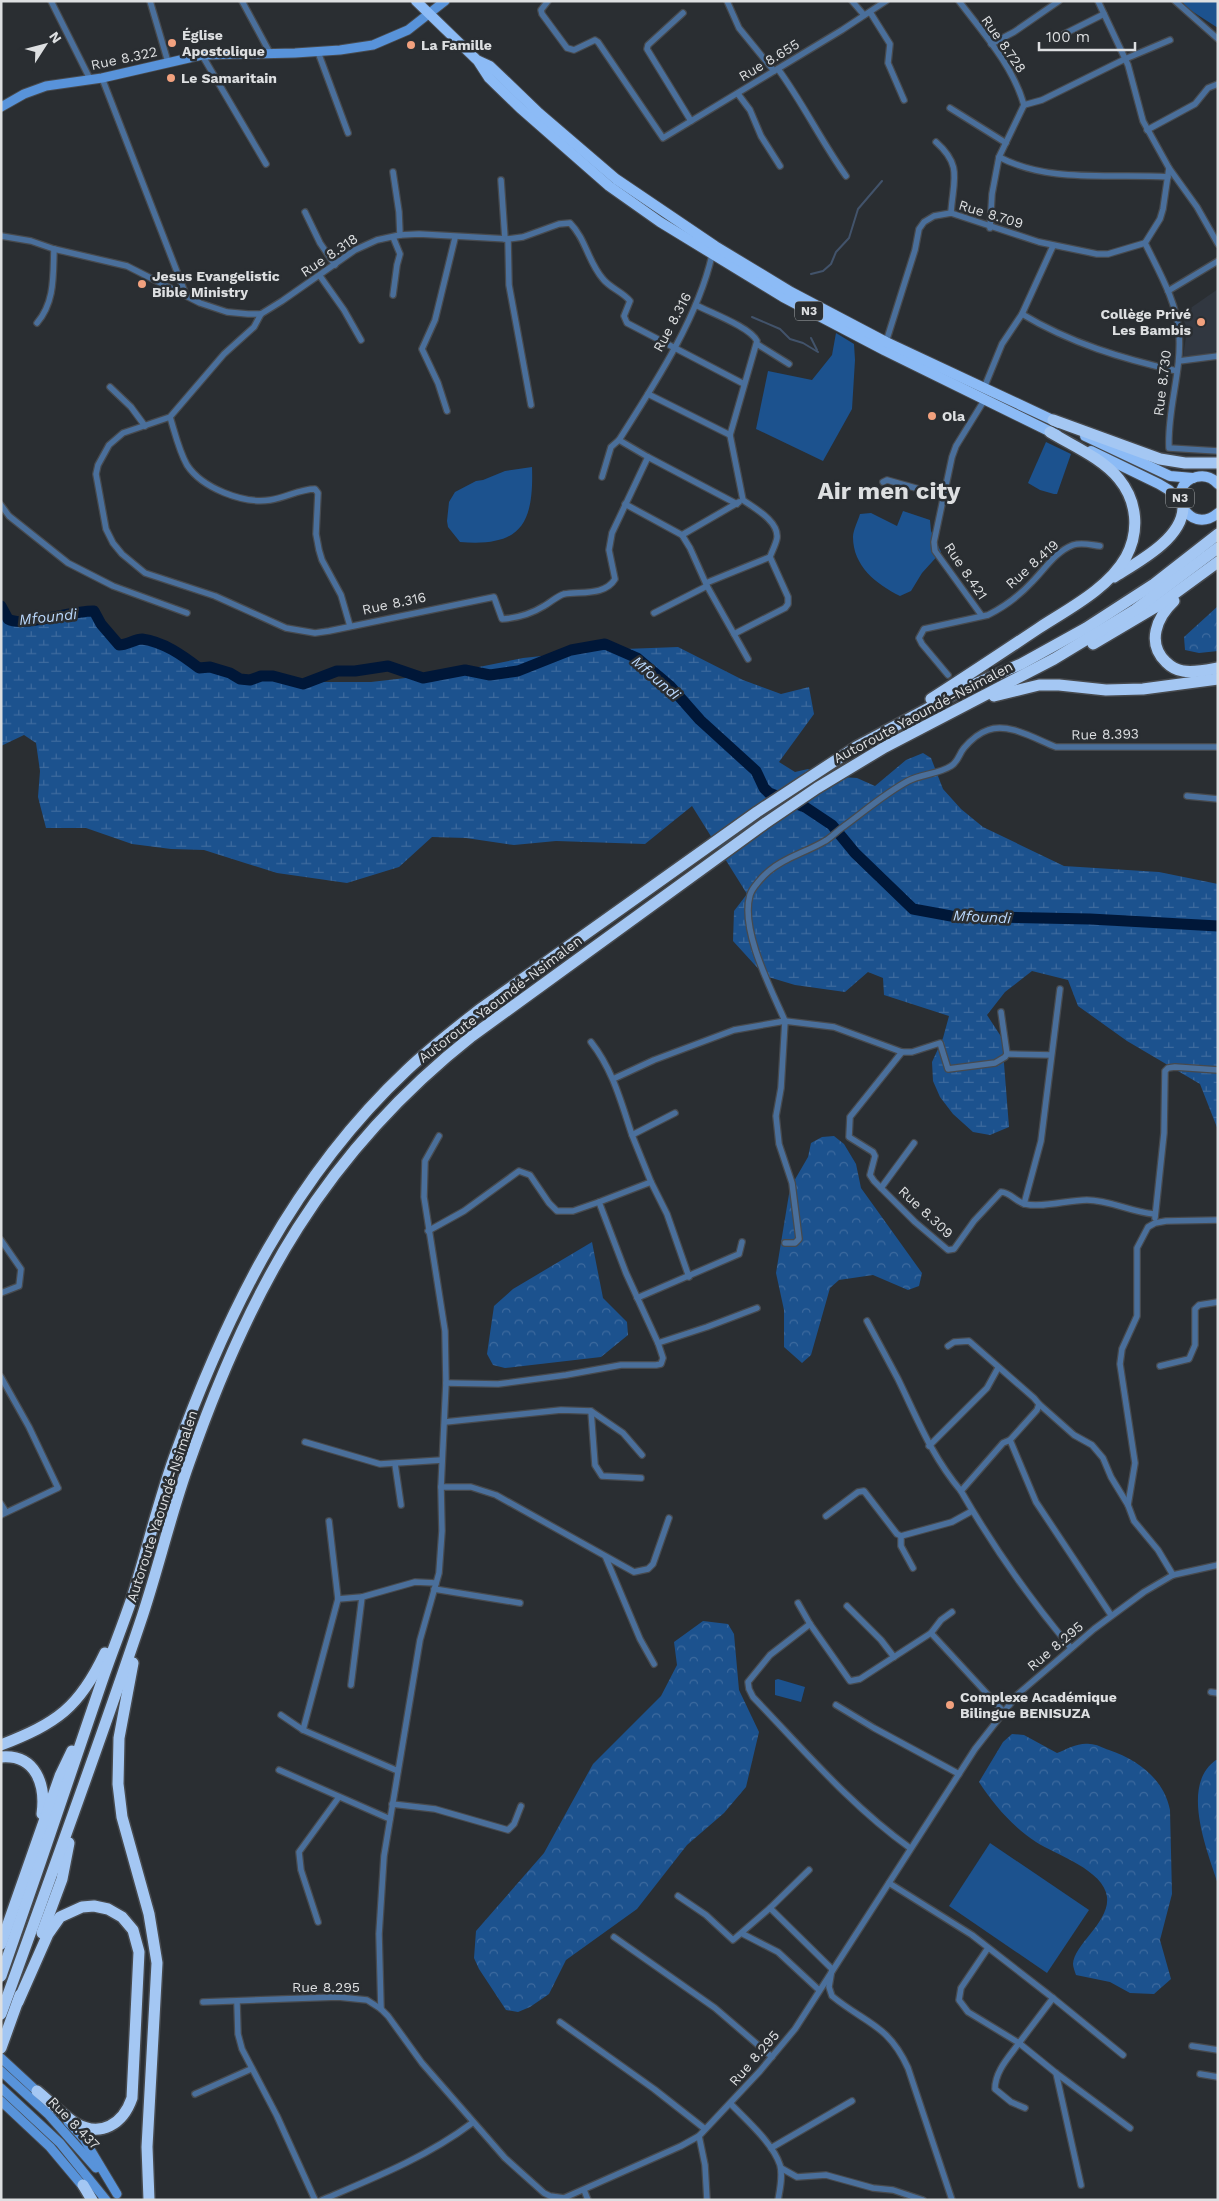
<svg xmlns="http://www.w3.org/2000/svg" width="1219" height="2201" viewBox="0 0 1219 2201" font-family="'Work Sans',sans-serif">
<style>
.built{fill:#313740}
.green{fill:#1c528e}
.forest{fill:url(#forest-crowns)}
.wetland{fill:url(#wetland-marsh)}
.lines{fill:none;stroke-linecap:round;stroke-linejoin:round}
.stream{stroke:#42536b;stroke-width:2}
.river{stroke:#001738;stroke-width:11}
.minor-casing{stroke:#474a4e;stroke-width:8}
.secondary-casing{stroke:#474a4e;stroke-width:11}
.trunk-casing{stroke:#474a4e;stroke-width:12}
.motorway-casing{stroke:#474a4e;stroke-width:14}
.minor{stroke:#4a6f9b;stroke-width:5.5}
.secondary{stroke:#5893da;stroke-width:9}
.trunk{stroke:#8cbbf6;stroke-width:10}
.motorway{stroke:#a4c7f3;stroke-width:11}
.poi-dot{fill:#f2a17e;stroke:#2a2e32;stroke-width:2}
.labels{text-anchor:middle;stroke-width:5;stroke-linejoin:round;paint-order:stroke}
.shield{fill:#2a2e32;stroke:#a7aaac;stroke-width:1}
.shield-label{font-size:12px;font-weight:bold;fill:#dddfe1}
.poi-label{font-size:14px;font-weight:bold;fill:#dddfe1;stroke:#2a2e32;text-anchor:start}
.street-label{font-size:14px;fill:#dddfe1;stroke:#2a2e32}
.water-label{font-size:15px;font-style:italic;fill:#bbd9fe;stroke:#2a2e32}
.town-label{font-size:24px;font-weight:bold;fill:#dddfe1;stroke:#2a2e32}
</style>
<defs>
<pattern id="forest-crowns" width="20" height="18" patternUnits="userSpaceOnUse" patternTransform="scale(1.25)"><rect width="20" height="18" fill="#1c528e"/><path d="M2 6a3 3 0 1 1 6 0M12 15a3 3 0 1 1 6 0" fill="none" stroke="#3d6a9e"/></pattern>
<pattern id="wetland-marsh" width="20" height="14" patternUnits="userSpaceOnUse" patternTransform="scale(1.25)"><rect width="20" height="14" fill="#1c528e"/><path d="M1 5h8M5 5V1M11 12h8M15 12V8" fill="none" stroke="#3d6a9e"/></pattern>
</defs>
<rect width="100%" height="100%" fill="#2a2e32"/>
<polygon class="built" points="1218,289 1218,351 1191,358 1183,357 1187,330 1182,314"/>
<g class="green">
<polygon points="1182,1 1218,1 1218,28 1187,8"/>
<polygon points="836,333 854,344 855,360 852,409 823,461 756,429 768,371 812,380 832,355"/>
<polygon points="1046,442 1071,454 1057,494 1054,494 1040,490 1028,483"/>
<path d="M532,467C534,525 520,547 460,542L448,527L447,521L449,502L455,492L476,481L483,480L505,471Z"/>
<path d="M903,511L930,520L931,531L941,552L922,573L911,591L900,596C876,584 853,566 853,537C853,530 858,521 860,514L871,513L897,526Z"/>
<polygon points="778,1679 805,1687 801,1702 775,1695 775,1680"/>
<polygon points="990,1843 1089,1910 1047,1973 949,1906"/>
</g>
<g class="forest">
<polygon points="1218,606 1218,651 1199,653 1185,650 1184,637"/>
<polygon points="834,1136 844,1144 856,1164 861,1188 922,1273 919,1286 908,1290 873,1275 839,1280 830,1288 811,1355 802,1363 784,1347 784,1310 776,1273 790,1188 808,1157 811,1143 822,1137"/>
<polygon points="592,1242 603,1298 627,1322 628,1335 601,1357 505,1368 493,1365 487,1354 494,1306 513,1289"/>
<polygon points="703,1621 728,1624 734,1634 739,1690 759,1732 746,1787 724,1813 687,1845 637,1909 566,1960 549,1994 530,2007 518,2012 506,2010 479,1969 474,1958 476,1931 544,1853 593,1764 661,1696 677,1665 674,1642"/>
<path d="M1012,1734L1024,1735L1057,1753C1067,1749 1079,1742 1090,1744C1096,1744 1103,1748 1109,1750C1138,1760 1164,1779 1170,1810L1172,1894L1160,1940L1171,1979L1154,1994L1130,1993L1110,1982L1076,1975C1075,1972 1073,1967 1073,1964C1074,1944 1110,1922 1107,1897C1104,1870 1056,1855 1036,1842C1014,1828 993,1804 979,1782L1003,1742Z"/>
<path d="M1216,1760H1218V1884C1207,1850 1180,1785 1216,1760Z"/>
</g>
<path class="wetland" d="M1,606L8,619C23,628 73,610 94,611L101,624L119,645L130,644L141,639L173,648L199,668L266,678L318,682H371L449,673L523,658L598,650L678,647L743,680L781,694L809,687L814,714L779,762L795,772L808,769L826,776L857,778L875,786L906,760L923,753L931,758L943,789L961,809L983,827L1064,866L1159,872L1218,884V1130L1200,1084L1127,1041L1078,1006L1068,980L1032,971L1005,992L987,1015L1002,1038L1009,1127L990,1135L973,1132L953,1114L940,1097L933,1081L932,1062L943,1038L949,1016L884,995L883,978L868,972L845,992L795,985L765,976L733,941L734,911L747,894L692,806L645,844L556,841L514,845L466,838L432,837L399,867L347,883L277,873L204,850L171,849L132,844L86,828H46L38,797L40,771L36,743L24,735L1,746Z"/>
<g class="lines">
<g class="stream">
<polyline points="811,274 823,271 831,264 836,252 849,238 858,209 882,181"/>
<polyline points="752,317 780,329 790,339 803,343 818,352"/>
<polyline points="811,338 817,350"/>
</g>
<path class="river" d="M1,606L8,619C23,628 73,610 94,611L101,624L119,645C127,645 135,639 142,639C164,642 182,655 199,668L210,667L230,673L240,679L250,680L261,676H273L303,684L337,671H355L388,666L423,678L465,670L490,675L518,671L571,650L605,644L637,658L670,686L700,720L756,771L764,788L769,793L805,807L832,825L855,853L913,909L951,916L1090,919L1218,926"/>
<g class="minor-casing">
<g id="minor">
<polyline points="51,1 90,79"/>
<polyline points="150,1 168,62"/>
<polyline points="242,1 270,53"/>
<polyline points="548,1 541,10 542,14 567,48 574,50 595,40 598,42 663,138 842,30 886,1"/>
<polyline points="727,1 739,28 774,71"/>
<polyline points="852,1 864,15"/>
<path d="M959,1C984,34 1013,66 1024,105L999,157L992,194L990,228"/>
<path d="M1098,1L1128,65L1143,121L1169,168L1163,209L1160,219L1145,243C1158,270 1177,302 1179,333C1182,372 1167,409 1169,448L1218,451"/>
<polyline points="1175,1 1218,39"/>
<polyline points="870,12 890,44 888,63 904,100"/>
<polyline points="683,13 648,45 647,49 691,121"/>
<polyline points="1064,34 1104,14"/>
<polyline points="991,44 1014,32 1059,1"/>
<polyline points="318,52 348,133"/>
<polyline points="202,55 266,164"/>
<path d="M778,69C803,103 821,141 846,176"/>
<polyline points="102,78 186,295"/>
<polyline points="738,94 750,110 761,136 780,166"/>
<polyline points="1024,105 1042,100 1125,59 1170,40"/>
<polyline points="950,108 1006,143"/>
<polyline points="1147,130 1195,104 1208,88 1218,84"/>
<path d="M936,142C963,166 953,180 951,213"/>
<path d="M999,157C1051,184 1111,173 1168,177"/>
<polyline points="1169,168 1197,207 1218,244"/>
<polyline points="393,172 399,212 400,235"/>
<polyline points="501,180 505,239"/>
<polyline points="305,212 320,243 335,265"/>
<path d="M1,236L31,241L54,249L127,266L200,303L227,312L248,314H261L282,301L355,250L377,240L400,235L419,234L508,239L523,237L559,224L570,223C586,239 588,262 603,279C610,288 623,292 630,301L624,316L627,323L744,384"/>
<polyline points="508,239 509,285 531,405"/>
<polyline points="320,276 344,310 361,340"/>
<polyline points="1168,291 1218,261"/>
<polyline points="393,295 397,265 400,254 393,237"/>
<path d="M696,305C711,313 750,327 757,341L730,435L743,500C754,508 779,521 777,538C776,544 772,551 770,557L788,597V604L785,608L734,634"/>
<path d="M261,314L254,327L224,354L170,417L123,433L109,445L98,465L96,474L106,529L113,543L122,554L145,573L215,596L286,628L315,633L329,631L494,597L502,619C517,618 531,614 544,606C550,603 557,596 564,594C580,591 605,596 615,579L609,550L612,533L648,457L619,440C654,385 698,318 712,255"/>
<path d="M1022,314C1070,343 1123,359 1177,371"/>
<path d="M37,323C55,302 53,276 54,249"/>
<polyline points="886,342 915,250 919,229 924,222 934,216 951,213 1039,242 1097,254 1108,254 1145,243"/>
<polyline points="757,344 789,364"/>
<polyline points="1179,361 1218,356"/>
<polyline points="110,387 131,407 145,426"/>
<polyline points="984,388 1002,344 1022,314 1053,246"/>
<polyline points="648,394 730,435"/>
<polyline points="447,411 438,383 422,349 435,320 455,238"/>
<path d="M170,417C175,433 179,451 187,465C202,488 243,504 270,500C285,498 300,489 315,489L318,493L316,534L319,550L322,560L341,595L350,626"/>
<polyline points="648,457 737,504"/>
<polyline points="602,477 611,447 619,440"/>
<polyline points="883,482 887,480 944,496"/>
<polyline points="625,504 682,535 690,548 707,586 748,659"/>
<polyline points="1,505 9,516 68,563 113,586 187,613"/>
<polyline points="682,535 739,502"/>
<polyline points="706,583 770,557"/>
<polyline points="654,613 707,586"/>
<polyline points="982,616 935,551 934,542 952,457 956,446 985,399"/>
<path d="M948,675L922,644L919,638L924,629L988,615C1004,607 1020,595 1032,582C1045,569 1055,552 1073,545C1082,542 1091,545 1100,546"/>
<polyline points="1187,796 1218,799"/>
<path d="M591,1042C613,1070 621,1102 632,1135"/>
<path d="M902,1052L850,1117L849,1137L873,1152L875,1156L870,1175L874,1181L915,1222L948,1250L954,1249L974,1221L1001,1192C1010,1192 1016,1202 1025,1204C1044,1208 1067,1200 1087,1200C1110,1200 1130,1212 1154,1214"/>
<polyline points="1007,1054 1051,1055"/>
<path d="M613,1079L654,1060L734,1030L785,1021C771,989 740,930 750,895C752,888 763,876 769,871C785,857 807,852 825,841C832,837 837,831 843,827C865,811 884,794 908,781C921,774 939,774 951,766C958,762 959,754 964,748C970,741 979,733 988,730C1009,722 1037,740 1056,747H1218"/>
<polyline points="675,1113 632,1135 651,1182 599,1202 626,1273 658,1343 707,1327 757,1308"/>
<polyline points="651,1182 667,1214 689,1277"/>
<polyline points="881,1188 914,1143"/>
<polyline points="1024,1204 1041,1141 1060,989"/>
<polyline points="1155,1218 1164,1133 1165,1071 1168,1068 1175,1067 1218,1070"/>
<polyline points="428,1231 464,1211 519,1171 530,1175 549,1203 557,1211 573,1211 599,1202"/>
<polyline points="1,1240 21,1269 19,1286 1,1293"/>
<polyline points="785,1243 795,1243 799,1239 792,1183 779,1144 776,1116 781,1088 785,1021 834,1027 902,1052 912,1052 940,1043 948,1069 995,1063 1005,1057 1007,1054 1001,1012"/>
<polyline points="637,1298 739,1254 742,1242"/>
<path d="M867,1321C877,1340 888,1360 898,1379C918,1420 931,1455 961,1491"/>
<polyline points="948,1346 954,1342 969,1341 1034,1398 1039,1404 1037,1410 1010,1440"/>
<polyline points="1160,1366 1189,1359 1195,1345 1195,1309 1199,1305 1218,1302"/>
<polyline points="1,1377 29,1427 58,1488 1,1515"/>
<polyline points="446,1383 498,1384 566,1375 621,1365 656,1365 661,1364 663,1358 658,1343"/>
<polyline points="1039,1404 1074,1435 1092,1445 1103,1458 1111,1477 1128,1505"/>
<polyline points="591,1411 595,1465 602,1476 641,1478"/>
<polyline points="445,1422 561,1410 591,1411 623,1433 642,1455"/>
<polyline points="305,1442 380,1464 442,1460"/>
<polyline points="929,1446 987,1388 998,1368"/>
<polyline points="395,1464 401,1505"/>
<polyline points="441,1487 471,1487 496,1495 634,1572 648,1569 653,1564 669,1518"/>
<polyline points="1,1504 6,1512"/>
<polyline points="826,1516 858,1492 864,1491 897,1534 901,1536 952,1522 972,1511"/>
<polyline points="901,1536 901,1546 913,1568"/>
<polyline points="606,1558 640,1639 654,1664"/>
<polyline points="1173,1575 1158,1550 1134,1521 1128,1505 1135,1463 1120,1364 1122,1349 1137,1316 1137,1248 1148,1227 1155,1223 1166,1221 1218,1220"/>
<polyline points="434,1589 520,1603"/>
<polyline points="338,1599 362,1597 415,1582 436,1583"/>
<polyline points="798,1603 810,1624 850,1681 860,1679 931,1633 1003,1711"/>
<polyline points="847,1606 881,1640 894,1657"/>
<path d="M810,1624L770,1655L748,1682L749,1689L753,1697C803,1749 851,1806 910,1848"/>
<polyline points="931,1633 941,1620 952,1612"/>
<path d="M1071,1648C1028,1597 994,1548 961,1491L1003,1443L1010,1440L1036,1502L1111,1615"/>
<polyline points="351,1685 362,1597"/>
<polyline points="1211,1692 1218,1693"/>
<polyline points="836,1705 874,1728 959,1774"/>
<polyline points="281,1715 303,1730 398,1771"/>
<polyline points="303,1730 338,1599 329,1521"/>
<polyline points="279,1770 390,1819"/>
<polyline points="392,1804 435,1809 508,1830 514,1824 521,1806"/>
<polyline points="889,1883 972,1935 1053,1998 1019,2043 1056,2073 1130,2128"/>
<path d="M678,1896L706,1915L733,1940L770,1908L832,1969L829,1987L832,1996C866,2024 888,2024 908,2068L952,2200"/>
<polyline points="770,1908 809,1870"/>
<polyline points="318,1922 301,1870 299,1852 339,1797"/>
<polyline points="743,1934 778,1952 819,1990"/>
<polyline points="614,1937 715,2008 772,2057"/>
<path d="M988,1948L961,1988L959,2000L968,2012L1019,2043C1009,2057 995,2071 995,2089L1011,2102L1025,2108"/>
<polyline points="1053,1998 1123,2055"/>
<polyline points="203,2002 338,1997 367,2000 381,2009 388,2016 422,2063 505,2158 544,2193 550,2196 564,2198 681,2146 699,2136 760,2071 795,2029 975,1749 1018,1694 1094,1629 1144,1592 1173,1575 1218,1565"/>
<polyline points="237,2003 238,2034 242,2049 277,2116 315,2200"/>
<polyline points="381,2009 379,1934 384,1856 420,1640 439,1573 442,1531 441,1487 446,1383 445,1331 424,1197 425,1161 439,1136"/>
<polyline points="560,2022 654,2089 705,2129"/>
<polyline points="1192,2046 1218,2050"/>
<polyline points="1056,2073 1081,2185"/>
<polyline points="1200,2074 1218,2077"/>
<polyline points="195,2094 251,2069"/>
<path d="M731,2104C746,2120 773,2143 780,2165C783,2176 780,2189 778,2200"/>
<polyline points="699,2136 705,2165 707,2200"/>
<polyline points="771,2148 852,2101"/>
<polyline points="781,2168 797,2177 826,2175 873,2188 893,2190 923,2200"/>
<polyline points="584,2190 588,2200"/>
<path d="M322,2200C374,2178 427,2157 472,2123"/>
</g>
</g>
<g class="secondary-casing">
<g id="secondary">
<polyline points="1,107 24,94 46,86 102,78 202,55 295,53 340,50 373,45 408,30 445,1"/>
<polyline points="1,2058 41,2095"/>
<polyline points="1,2071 49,2115 96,2168"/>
<polyline points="1,2088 60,2143 106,2200"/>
<polyline points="1,2101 50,2147 86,2190"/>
<polyline points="68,2122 84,2139 117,2194"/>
</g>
</g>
<g class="trunk-casing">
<g id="trunk">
<polyline points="416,1 478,61 489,78 520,108 609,186 660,222 783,297 884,350 1057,435"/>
<polyline points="479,61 490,66 539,113 616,179 715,246 791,292 886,342 1059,423"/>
<polyline points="1085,436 1170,476 1193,478"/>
<polyline points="1091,451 1159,484 1169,490 1180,502"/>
<path d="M1218,484C1212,477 1204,475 1196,477C1163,486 1188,538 1218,513"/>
</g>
</g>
<g class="motorway-casing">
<g id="motorway">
<polyline points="1053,420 1160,459 1185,463 1218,463"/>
<path d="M1114,577C1138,562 1182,539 1183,508"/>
<path d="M1174,601C1157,617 1146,643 1166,662C1171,667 1176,670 1183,671C1194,673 1207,670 1218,668"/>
<polyline points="1093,644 1159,605 1218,562"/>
<polyline points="994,696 1039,685 1059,685 1106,690 1143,689 1218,679"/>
<path d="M931,699C967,676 1003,652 1039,628C1068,609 1108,589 1126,557C1140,531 1137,501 1119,479C1102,458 1073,446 1050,432"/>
<polyline points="133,1663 119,1738 118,1784 122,1817 149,1914 157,1963 147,2147 149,2200"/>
<path d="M1,1745C57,1723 79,1708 105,1653"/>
<path d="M1,1757C36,1754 46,1785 42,1814"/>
<polyline points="42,1933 62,1879 69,1843"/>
<polyline points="1,1944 60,1776 72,1751"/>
<path d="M1,1976C35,1879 68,1781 101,1684C111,1654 123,1625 133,1595C147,1550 158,1503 174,1458C227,1312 293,1177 407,1070C430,1048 455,1029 479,1010L757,812L856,747L966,688L1021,664L1086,628L1154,584L1218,534"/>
<path d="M18,2002L48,1934L60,1917L82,1907L94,1906L108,1909L122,1917L133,1930L139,1952L132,2098C123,2124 101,2138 75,2123C62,2114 49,2101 37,2091"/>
<path d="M1,2014C48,1884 96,1754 140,1623C158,1570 170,1516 189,1463C250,1288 324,1153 472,1036L764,824L817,788L885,747L1054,659L1135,610L1218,548"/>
<polyline points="1,2048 20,1995"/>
<polyline points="83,2185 92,2200"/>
</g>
</g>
<use href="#minor" class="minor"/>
<use href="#secondary" class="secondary"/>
<use href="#trunk" class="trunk"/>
<use href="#motorway" class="motorway"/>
</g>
<g class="poi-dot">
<circle cx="172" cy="43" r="5"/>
<circle cx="411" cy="45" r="5"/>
<circle cx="171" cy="78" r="5"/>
<circle cx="142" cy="284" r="5"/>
<circle cx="1201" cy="322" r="5"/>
<circle cx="932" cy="416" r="5"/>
<circle cx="950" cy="1705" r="5"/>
</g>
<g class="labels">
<g class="shield">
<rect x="795" y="301.5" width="28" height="19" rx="4"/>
<rect x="1166" y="488.5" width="28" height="19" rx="4"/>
</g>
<g class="shield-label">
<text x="809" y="315">N3</text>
<text x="1180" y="502">N3</text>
</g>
<g class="poi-label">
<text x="182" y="40">Église<tspan x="182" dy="16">Apostolique</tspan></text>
<text x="421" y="50">La Famille</text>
<text x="181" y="83">Le Samaritain</text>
<text x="152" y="281">Jesus Evangelistic<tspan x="152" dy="16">Bible Ministry</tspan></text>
<text x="1191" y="319" text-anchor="end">Collège Privé<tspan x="1191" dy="16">Les Bambis</tspan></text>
<text x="942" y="421">Ola</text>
<text x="960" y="1702">Complexe Académique<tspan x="960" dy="16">Bilingue BENISUZA</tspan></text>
</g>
<g class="street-label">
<text transform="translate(1004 44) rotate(55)" y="5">Rue 8.728</text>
<text transform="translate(124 58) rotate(-12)" y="5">Rue 8.322</text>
<text transform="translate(769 60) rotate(-31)" y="5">Rue 8.655</text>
<text transform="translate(991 214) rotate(17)" y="5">Rue 8.709</text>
<text transform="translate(329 255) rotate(-34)" y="5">Rue 8.318</text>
<text transform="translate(672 322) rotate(-62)" y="5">Rue 8.316</text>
<text transform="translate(1162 383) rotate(-83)" y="5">Rue 8.730</text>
<text transform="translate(1032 564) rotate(-42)" y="5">Rue 8.419</text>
<text transform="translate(966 571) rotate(56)" y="5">Rue 8.421</text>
<text transform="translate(394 603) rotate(-12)" y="5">Rue 8.316</text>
<text transform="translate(923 712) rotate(-28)" y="5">Autoroute Yaoundé-Nsimalen</text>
<text transform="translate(1105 734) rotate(-1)" y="5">Rue 8.393</text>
<text transform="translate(500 999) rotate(-37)" y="5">Autoroute Yaoundé-Nsimalen</text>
<text transform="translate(926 1212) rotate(43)" y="5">Rue 8.309</text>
<text transform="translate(162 1506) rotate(-72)" y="5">Autoroute Yaoundé-Nsimalen</text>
<text transform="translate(1055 1646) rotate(-40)" y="5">Rue 8.295</text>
<text x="326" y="1992">Rue 8.295</text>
<text transform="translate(754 2058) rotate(-49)" y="5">Rue 8.295</text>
<text transform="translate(74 2123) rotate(46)" y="5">Rue 8.437</text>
</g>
<g class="water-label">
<text transform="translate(48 617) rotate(-6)" y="5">Mfoundi</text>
<text transform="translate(656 678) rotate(41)" y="5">Mfoundi</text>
<text transform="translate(982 917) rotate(3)" y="5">Mfoundi</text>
</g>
<g class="town-label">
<text x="889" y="499">Air men city</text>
</g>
</g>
<rect width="1219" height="2201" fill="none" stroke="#dddfe1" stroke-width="5"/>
<g transform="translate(45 45) rotate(54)" stroke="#2a2e32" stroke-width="4" paint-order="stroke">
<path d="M0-4L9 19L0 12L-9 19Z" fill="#dddfe1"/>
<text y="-8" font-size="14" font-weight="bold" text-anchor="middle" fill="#dddfe1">N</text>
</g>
<path d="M1039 42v8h96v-8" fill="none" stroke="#dddfe1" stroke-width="2.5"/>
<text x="1046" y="42" font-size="15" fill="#dddfe1" stroke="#2a2e32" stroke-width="4" paint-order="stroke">100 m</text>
</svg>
